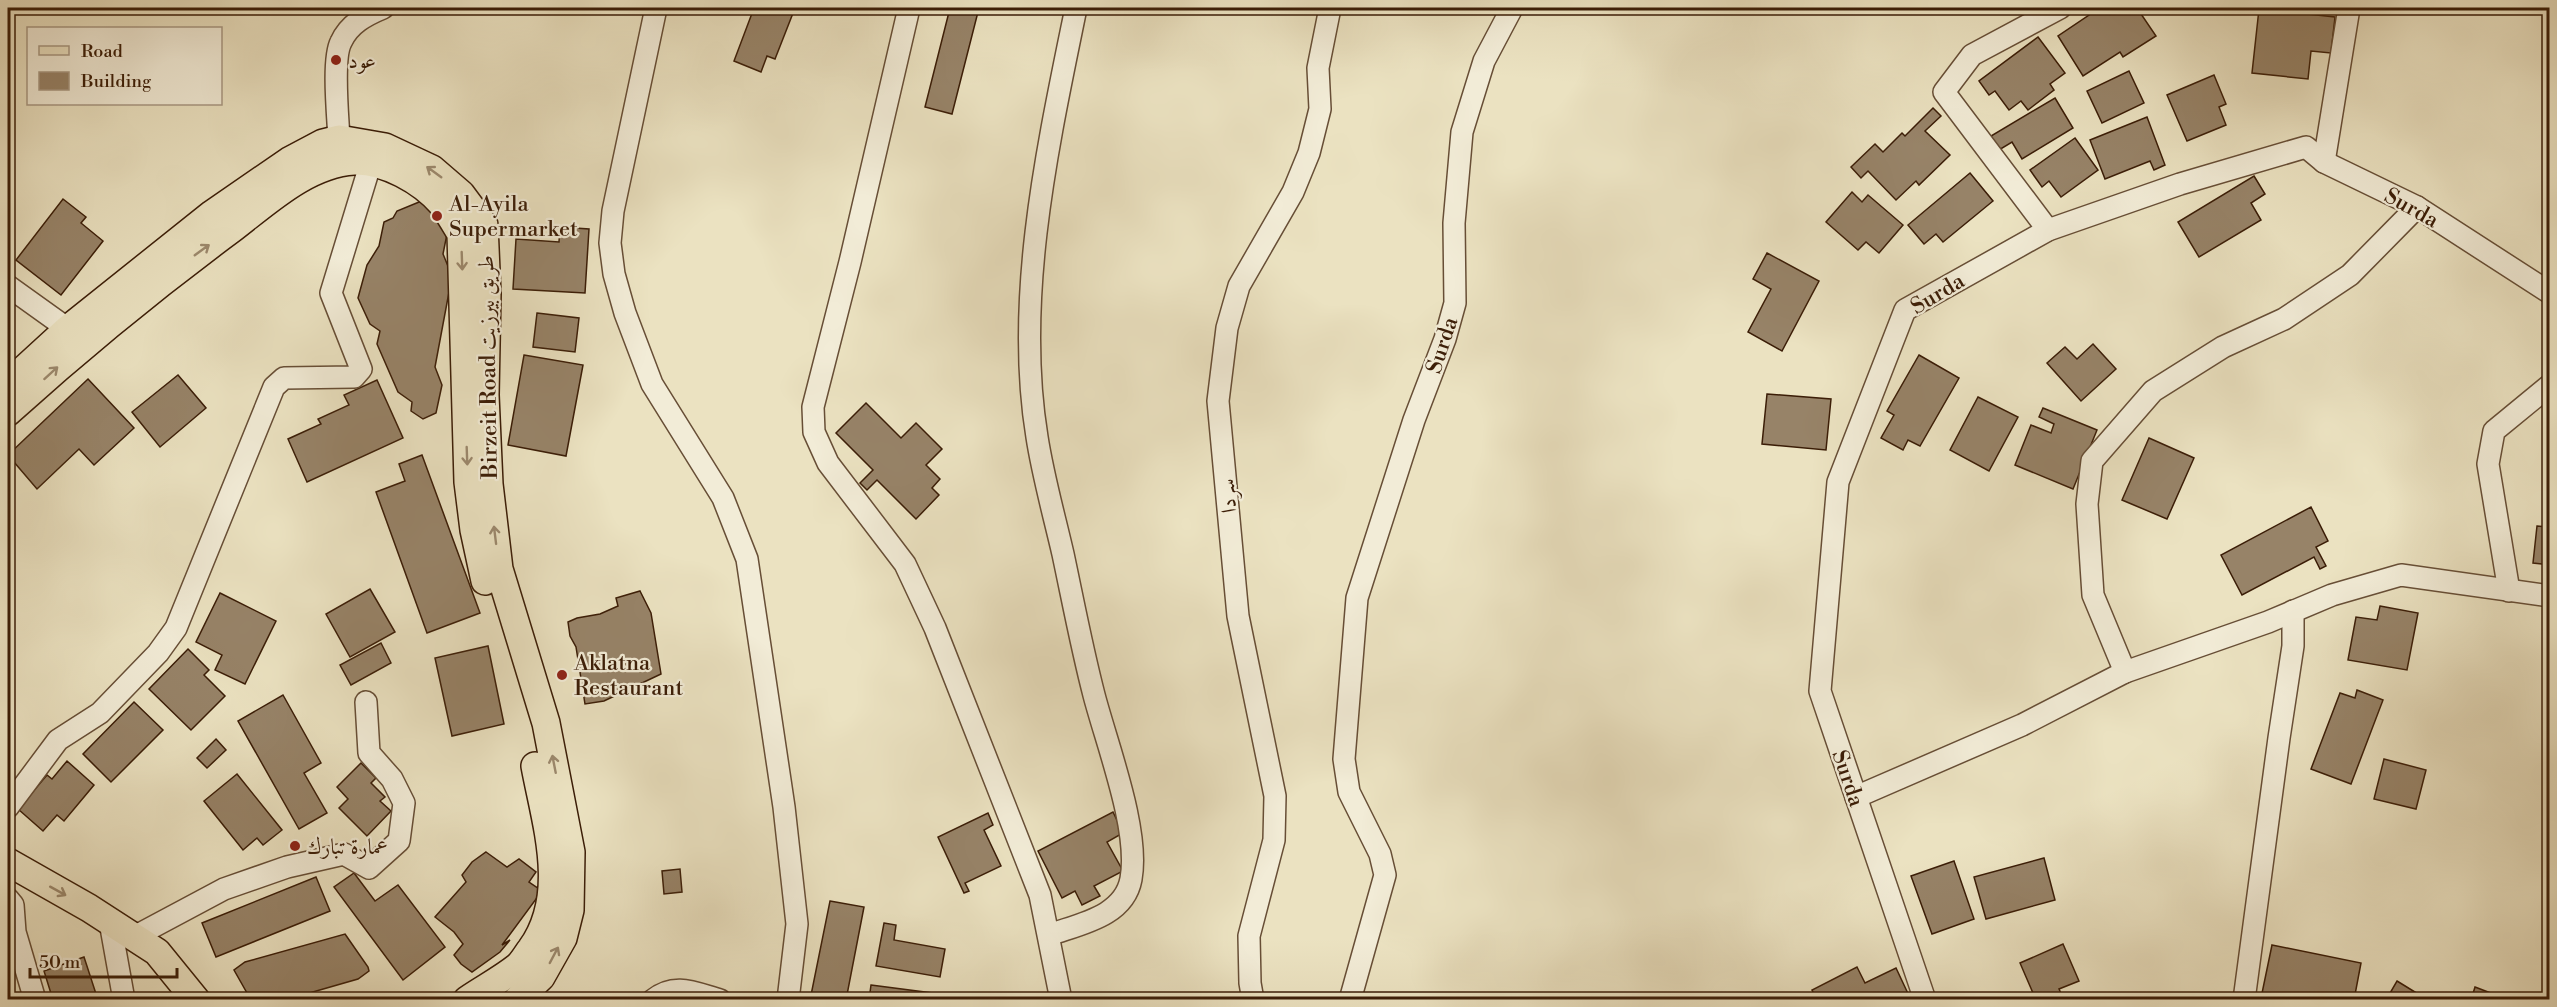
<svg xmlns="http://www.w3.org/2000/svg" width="2557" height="1007" viewBox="0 0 2557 1007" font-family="'Libre Bodoni',Amiri,serif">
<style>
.building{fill:#978368;stroke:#3b1d07;stroke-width:1.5}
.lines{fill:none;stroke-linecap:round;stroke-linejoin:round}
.minor-casing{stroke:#674e36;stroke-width:24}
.major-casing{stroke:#3b1d07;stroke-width:30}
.minor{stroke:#f2ecd7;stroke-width:21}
.major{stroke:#ebe2c1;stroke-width:27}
.oneway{stroke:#9c896d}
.poi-dot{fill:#8f2418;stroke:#f2ecd7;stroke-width:2}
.labels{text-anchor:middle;stroke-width:4.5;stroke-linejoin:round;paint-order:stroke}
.poi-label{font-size:22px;fill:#3b1d07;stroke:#f2ecd7;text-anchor:start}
.street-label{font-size:22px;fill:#3b1d07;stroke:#f2ecd7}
</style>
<rect width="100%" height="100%" fill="#ebe2c1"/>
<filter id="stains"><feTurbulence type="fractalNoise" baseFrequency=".00333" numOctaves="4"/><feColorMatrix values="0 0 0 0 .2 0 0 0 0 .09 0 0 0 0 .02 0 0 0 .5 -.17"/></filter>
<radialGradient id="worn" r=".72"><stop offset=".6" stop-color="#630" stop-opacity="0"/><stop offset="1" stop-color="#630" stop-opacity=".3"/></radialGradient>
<g class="building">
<polygon points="754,8 795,8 775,59 767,56 761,72 734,61"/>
<polygon points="950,8 979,8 952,114 925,107"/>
<polygon points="2084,8 2137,8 2156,36 2123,57 2120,52 2083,76 2058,36 2089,15"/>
<polygon points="2259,9 2335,17 2331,53 2311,51 2308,79 2252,73"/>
<polygon points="2038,37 2065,73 2050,84 2054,90 2028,110 2021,101 2009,110 1995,91 1989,95 1979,81"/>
<polygon points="2129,71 2144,103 2102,123 2087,91"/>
<polygon points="2214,75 2226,104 2219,107 2226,125 2187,141 2167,95"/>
<polygon points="2055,98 2073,128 2022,159 2012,142 1999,150 1991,136"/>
<polygon points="1933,108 1941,116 1925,131 1950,155 1919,185 1916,181 1896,200 1868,171 1861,178 1851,167 1875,144 1883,152 1902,133 1905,136"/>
<polygon points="2147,117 2165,165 2154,170 2150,161 2105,179 2090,140"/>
<polygon points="2075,138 2098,170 2061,197 2049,181 2042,187 2030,170"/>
<polygon points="1970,173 1993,201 1943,242 1936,234 1924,244 1908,225"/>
<polygon points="2254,176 2265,194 2251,203 2261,220 2199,257 2178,222"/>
<polygon points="1852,192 1862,202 1868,195 1903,225 1879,253 1866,242 1858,250 1826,222"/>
<polygon points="63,199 86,217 81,223 103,241 61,295 16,260"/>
<polygon points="424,200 447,234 443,254 452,276 435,367 442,385 436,413 423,419 411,411 412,402 398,392 377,344 380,331 370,324 358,298 367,265 379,246 384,222 393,218 397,211"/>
<polygon points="560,227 589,229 585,293 513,289 516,239 559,242"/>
<polygon points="1767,253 1819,281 1782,351 1748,332 1771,289 1753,279"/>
<polygon points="537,313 579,318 575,352 533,347"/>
<polygon points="2093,344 2116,369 2081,401 2047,363 2065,347 2077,359"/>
<polygon points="524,355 583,365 566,456 508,445"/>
<polygon points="1919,355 1959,378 1920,446 1908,440 1903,450 1881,438 1894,415 1887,411"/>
<polygon points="178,375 206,408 160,447 132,412"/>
<polygon points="88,379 134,428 94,465 79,449 37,489 8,455"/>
<polygon points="377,380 403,438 307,482 288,439 321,424 318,419 349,405 344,395"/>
<polygon points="1767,394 1831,399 1826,450 1762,444"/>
<polygon points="1978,397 2018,417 1989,471 1950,450"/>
<polygon points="866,403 901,438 916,423 942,449 926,465 940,479 932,488 939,495 916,519 877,480 867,490 860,483 873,470 836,433"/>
<polygon points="2043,408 2097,430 2073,489 2015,465 2031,425 2051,433 2054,424 2039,417"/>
<polygon points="2149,438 2194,458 2167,519 2122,500"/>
<polygon points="422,455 480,613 427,633 376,492 405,481 399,464"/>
<polygon points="2311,507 2328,541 2316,547 2326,566 2320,569 2314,557 2242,595 2221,555"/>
<polygon points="2537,526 2550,527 2550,565 2533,563"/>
<polygon points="370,589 395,632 350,657 326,614"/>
<polygon points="640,591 651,613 661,674 604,701 585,704 576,647 570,636 568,622 577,618 600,614 618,606 616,598"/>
<polygon points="220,593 276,621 245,684 215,670 222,655 196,642"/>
<polygon points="2380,606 2418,613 2407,670 2348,660 2356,617 2377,620"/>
<polygon points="381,643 391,663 351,685 340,665"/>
<polygon points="488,646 504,724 452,736 435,658"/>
<polygon points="188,649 209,670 204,675 225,696 191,730 149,689"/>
<polygon points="2357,690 2383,700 2351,784 2311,769 2340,693 2355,698"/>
<polygon points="283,695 321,763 304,773 327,813 299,829 238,721"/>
<polygon points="134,702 163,730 111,782 83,754"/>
<polygon points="216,739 226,750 207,768 197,758"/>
<polygon points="2384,759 2426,770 2416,809 2374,799"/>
<polygon points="67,761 94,785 64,821 57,815 43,831 18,809 47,775 52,779"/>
<polygon points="361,763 376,778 371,783 385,797 380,801 391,811 367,836 339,808 348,799 337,787"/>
<polygon points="237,774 282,830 263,845 257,838 243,850 204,801"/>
<polygon points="1113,812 1123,833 1107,842 1123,871 1094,886 1100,896 1082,905 1075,891 1062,898 1038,851"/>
<polygon points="988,813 993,825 984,830 1001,866 965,883 969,891 964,893 938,837"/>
<polygon points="486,852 507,867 519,859 536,872 529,882 542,891 502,945 510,940 500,952 472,972 461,964 454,955 463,944 454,932 435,917 466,882 462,875 472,862"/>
<polygon points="2044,858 2055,900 1986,919 1974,877"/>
<polygon points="1954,861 1974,919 1932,934 1911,876"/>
<polygon points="680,869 682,892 664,894 662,871"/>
<polygon points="354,873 375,901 398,885 445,947 403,980 334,887"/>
<polygon points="316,877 330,911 216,957 202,923"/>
<polygon points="830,901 864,907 846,1000 810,1000"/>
<polygon points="884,923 896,925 894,940 945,949 940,977 876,966"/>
<polygon points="345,934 368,967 369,971 358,979 285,1000 251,1000 234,970 245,962"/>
<polygon points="2063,944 2079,981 2059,989 2064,1000 2036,1000 2020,963"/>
<polygon points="2272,945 2361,963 2354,1000 2261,998"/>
<polygon points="84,957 98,1000 53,1000 44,971"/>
<polygon points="1857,967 1865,983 1896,968 1911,1000 1817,1000 1812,990"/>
<polygon points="2397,981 2428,1000 2386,1000"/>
<polygon points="871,985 940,994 940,1000 869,1000"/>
<polygon points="2475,987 2509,1000 2471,1000"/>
</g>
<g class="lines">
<g class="minor-casing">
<g id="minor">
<polyline points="656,8 613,211 610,243 614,274 625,313 652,384 723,498 747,559 784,807 797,924 788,1000"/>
<polyline points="909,8 850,262 813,407 814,432 828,463 905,564 935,628 1040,895 1061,1000"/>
<path d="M339,139C338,117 332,59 341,42C349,24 366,15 383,8"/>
<polyline points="2324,162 2349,8"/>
<polyline points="2048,230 1944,92 1972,55 2060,8"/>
<polyline points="8,286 68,329"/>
<polyline points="2509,591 2488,464 2494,431 2550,385"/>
<polyline points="2125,672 2093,595 2087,504 2092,461 2153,391 2223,347 2284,319 2350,275 2417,207"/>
<polyline points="1856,797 2022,725 2125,672 2268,622 2332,595 2401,575 2550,596"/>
<polyline points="8,807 58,740 100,713 158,653 176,628 274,387 284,378 354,377 361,369 331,293 371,162"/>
<polyline points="8,899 13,905 15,932 35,1000"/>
<polyline points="110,922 124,1000"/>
<path d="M1049,935C1079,924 1124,917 1131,879C1140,830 1107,745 1094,695C1082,649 1073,601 1063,554C1054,515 1043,476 1037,437C1014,297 1048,145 1076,8"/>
<polyline points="134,937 224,889 287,867 344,854 369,868 399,841 404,803 392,779 369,753 366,702"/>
<path d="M653,1000C675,982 695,993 720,1000"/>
<polyline points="1253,1000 1250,983 1249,936 1274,840 1275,796 1238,616 1218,401 1227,328 1239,286 1293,192 1309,153 1320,109 1318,68 1330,8"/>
<polyline points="1350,1000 1385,875 1380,854 1349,792 1344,759 1357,598 1414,420 1445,339 1455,303 1454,223 1462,132 1484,61 1512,8"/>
<polyline points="1925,1000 1820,691 1838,482 1905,310 2048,230 2180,184 2306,147 2324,162 2417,207 2550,293"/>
<polyline points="2244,1000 2279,738 2293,646 2293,611"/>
</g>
</g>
<g class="major-casing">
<g id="major">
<polyline points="8,384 68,329 212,214 289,161 323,143 339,139 385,147 432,169 461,194 484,225 487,294 485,395 489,484 499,569 546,723 571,852 570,910 563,938 541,977 517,1000"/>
<path d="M8,412C79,348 152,288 229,231C266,203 306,164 354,161C385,160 422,181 442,204C449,213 455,224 461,234L468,482L474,530L485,581"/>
<polyline points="8,862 89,908 157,952 196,1000"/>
<path d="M467,1000C483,989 502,979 517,967C523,962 527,954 531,949C570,895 546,825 535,766"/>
</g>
</g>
<use href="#minor" class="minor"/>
<use href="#major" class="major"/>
</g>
<defs><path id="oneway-shaft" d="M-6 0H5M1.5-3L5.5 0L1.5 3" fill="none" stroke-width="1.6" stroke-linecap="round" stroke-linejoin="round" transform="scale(1.5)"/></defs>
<g class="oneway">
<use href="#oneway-shaft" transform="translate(434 172) rotate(-144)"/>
<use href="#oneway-shaft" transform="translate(202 250) rotate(-36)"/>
<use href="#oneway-shaft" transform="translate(462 261) rotate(88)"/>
<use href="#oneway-shaft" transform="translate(51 373) rotate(-42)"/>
<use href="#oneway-shaft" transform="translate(467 456) rotate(88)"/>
<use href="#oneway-shaft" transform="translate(495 535) rotate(-97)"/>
<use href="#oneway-shaft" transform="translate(554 764) rotate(-101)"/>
<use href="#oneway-shaft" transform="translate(58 891) rotate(29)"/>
<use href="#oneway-shaft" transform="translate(554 955) rotate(-62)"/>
</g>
<g class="poi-dot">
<circle cx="336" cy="60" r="6"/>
<circle cx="437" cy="216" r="6"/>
<circle cx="562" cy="675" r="6"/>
<circle cx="295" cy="846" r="6"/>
</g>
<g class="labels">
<g class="poi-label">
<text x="348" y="68">عود</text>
<text x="449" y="211">Al-Ayila<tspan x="449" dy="25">Supermarket</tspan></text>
<text x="574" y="670">Aklatna<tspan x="574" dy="25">Restaurant</tspan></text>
<text x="307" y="854">عمارة تبارك</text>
</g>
<g class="street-label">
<text transform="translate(2412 207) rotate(29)" y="8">Surda</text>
<text transform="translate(1937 293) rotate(-31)" y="8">Surda</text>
<text transform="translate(1441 345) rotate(-72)" y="8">Surda</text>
<text transform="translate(487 367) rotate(-91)" y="8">Birzeit Road طريق بيرزيت</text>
<text transform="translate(1227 496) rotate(-95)" y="8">سردا</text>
<text transform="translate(1849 778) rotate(71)" y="8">Surda</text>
</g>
</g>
<rect width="2557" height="1007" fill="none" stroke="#ebe2c1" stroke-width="30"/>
<rect x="9" y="9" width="2539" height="989" fill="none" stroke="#3b1d07" stroke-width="3"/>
<rect x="15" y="15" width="2527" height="977" fill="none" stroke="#3b1d07" stroke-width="1.5"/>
<rect x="27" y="27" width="195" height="78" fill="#f2ecd7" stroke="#a99984" stroke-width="1.5"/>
<rect x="39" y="46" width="30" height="9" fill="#ebe2c1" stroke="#a99984" stroke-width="1.5"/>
<text x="81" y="57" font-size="18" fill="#3b1d07">Road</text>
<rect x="39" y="72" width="30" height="18" fill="#978368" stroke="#a99984" stroke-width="1.5"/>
<text x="81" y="87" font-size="18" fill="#3b1d07">Building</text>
<path d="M30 968v9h147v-9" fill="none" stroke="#3b1d07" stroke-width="3"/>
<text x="39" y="968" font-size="18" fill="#3b1d07" stroke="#f2ecd7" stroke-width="4.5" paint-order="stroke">50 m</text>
<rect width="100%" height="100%" filter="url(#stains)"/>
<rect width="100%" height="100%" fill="url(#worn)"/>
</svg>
